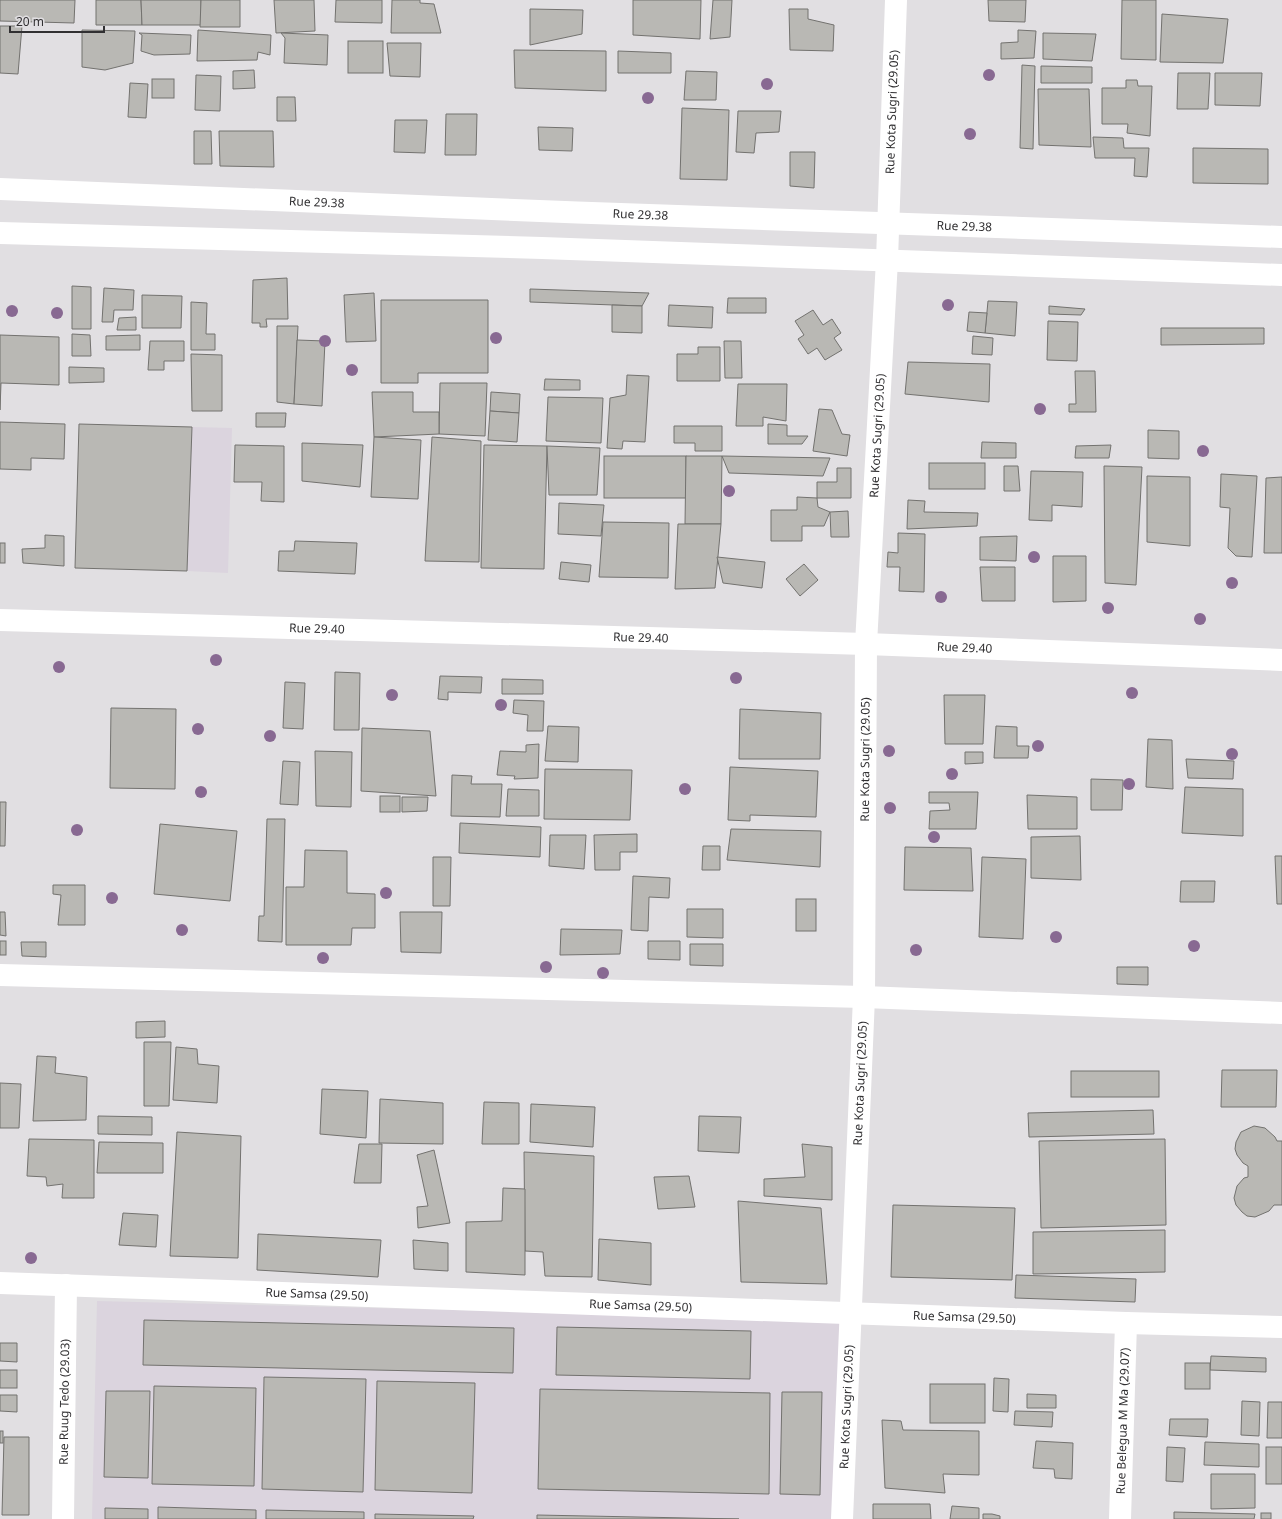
<svg xmlns="http://www.w3.org/2000/svg" width="1282" height="1519" viewBox="0 0 1282 1519" font-family="'Noto Sans',sans-serif">
<style>
.built{fill:#dbd4de}
.building{fill:#b9b8b4;stroke:#73726f}
.lines{fill:none;stroke-linecap:round;stroke-linejoin:round}
.minor{stroke:#fff;stroke-width:22}
.secondary{stroke:#fff;stroke-width:22}
.tree{fill:#886992}
.labels{text-anchor:middle;stroke-width:4;stroke-linejoin:round;paint-order:stroke}
.street-label{font-size:12px;fill:#313032;stroke:#e1dfe2}
</style>
<rect width="100%" height="100%" fill="#e1dfe2"/>
<g class="built">
<polygon points="192,427 232,428 228,573 187,571"/>
<polygon points="97,1301 845,1320 840,1519 92,1519"/>
</g>
<g class="building">
<polygon points="0,0 75,0 74,23 0,21"/>
<polygon points="96,0 141,0 142,25 96,25"/>
<polygon points="141,0 201,0 201,25 142,25"/>
<polygon points="201,0 240,0 240,27 200,27"/>
<polygon points="274,0 314,0 315,31 276,33"/>
<polygon points="336,0 382,0 382,23 335,22"/>
<polygon points="392,0 420,0 420,3 434,4 441,33 391,33"/>
<polygon points="633,0 701,0 700,39 633,35"/>
<polygon points="713,0 732,0 730,37 710,39"/>
<polygon points="988,0 1026,0 1025,22 989,21"/>
<polygon points="1122,0 1156,0 1156,60 1121,59"/>
<polygon points="530,9 583,10 582,34 530,45"/>
<polygon points="789,9 808,9 808,19 834,25 833,51 790,50"/>
<polygon points="1162,14 1228,19 1223,63 1160,62"/>
<polygon points="0,26 22,26 18,74 0,73"/>
<polygon points="82,30 135,31 133,63 105,70 82,67"/>
<polygon points="198,30 271,35 270,55 258,52 257,60 197,61"/>
<polygon points="1018,30 1036,31 1034,58 1001,59 1001,43 1018,42"/>
<polygon points="139,33 191,35 190,54 154,55 141,51 142,35"/>
<polygon points="281,33 328,35 327,65 284,63 285,38"/>
<polygon points="1043,33 1096,34 1092,61 1043,59"/>
<rect x="348" y="41" width="35" height="32"/>
<polygon points="387,43 421,43 420,77 390,76"/>
<polygon points="514,50 606,51 606,91 515,88"/>
<polygon points="618,51 671,53 671,73 618,73"/>
<polygon points="1022,65 1035,66 1033,149 1020,148"/>
<polygon points="1041,66 1092,67 1092,83 1041,83"/>
<polygon points="254,70 255,88 233,89 233,71"/>
<polygon points="686,71 717,72 716,100 684,100"/>
<polygon points="1178,73 1210,73 1208,109 1177,109"/>
<polygon points="1215,73 1262,73 1260,106 1215,105"/>
<polygon points="196,75 221,76 220,111 195,110"/>
<rect x="152" y="79" width="22" height="19"/>
<polygon points="1126,80 1137,80 1138,86 1152,86 1150,136 1127,133 1128,124 1102,124 1102,88 1126,88"/>
<polygon points="130,83 148,84 146,118 128,117"/>
<polygon points="1038,89 1089,89 1091,147 1039,145"/>
<polygon points="277,97 295,97 296,121 277,121"/>
<polygon points="682,108 729,110 727,180 680,179"/>
<polygon points="738,111 781,111 779,132 756,133 754,153 736,152"/>
<polygon points="446,114 477,114 476,155 445,155"/>
<polygon points="395,120 427,120 425,153 394,152"/>
<polygon points="538,127 573,128 572,151 539,150"/>
<polygon points="194,131 211,131 212,164 194,164"/>
<polygon points="219,131 273,131 274,167 220,166"/>
<polygon points="1093,137 1123,138 1124,148 1149,148 1147,177 1134,176 1135,158 1095,158"/>
<polygon points="1193,148 1268,149 1268,184 1193,183"/>
<polygon points="790,152 815,152 814,188 790,186"/>
<polygon points="287,278 288,319 266,319 267,327 260,327 260,323 252,323 253,280"/>
<polygon points="72,286 91,287 91,329 72,329"/>
<polygon points="104,288 134,290 133,310 114,310 113,322 102,322"/>
<polygon points="530,289 649,293 642,306 530,302"/>
<polygon points="374,293 376,341 346,342 344,295"/>
<polygon points="142,295 182,296 181,328 142,328"/>
<polygon points="728,298 766,298 766,313 727,313"/>
<polygon points="381,300 488,300 488,373 418,373 418,383 381,383"/>
<polygon points="988,301 1017,302 1015,336 985,333"/>
<polygon points="191,302 207,303 206,334 215,334 215,350 191,350"/>
<polygon points="612,305 642,306 642,333 612,332"/>
<polygon points="669,305 713,307 712,328 668,326"/>
<polygon points="1049,306 1085,309 1081,315 1049,314"/>
<polygon points="813,310 823,325 832,319 841,333 834,338 842,350 825,360 817,348 808,354 798,339 804,335 795,321"/>
<polygon points="969,312 987,313 985,333 967,331"/>
<polygon points="136,317 136,330 117,330 119,318"/>
<polygon points="1048,321 1078,322 1077,361 1047,360"/>
<polygon points="277,326 298,326 294,404 277,402"/>
<polygon points="1161,328 1264,328 1264,344 1161,345"/>
<polygon points="72,334 90,335 91,356 72,356"/>
<polygon points="0,335 59,337 59,385 1,383 0,410"/>
<polygon points="140,335 140,350 106,350 106,336"/>
<polygon points="973,336 993,338 992,355 972,354"/>
<polygon points="297,340 325,341 322,406 294,404"/>
<polygon points="150,341 184,341 184,361 164,361 164,370 148,370"/>
<polygon points="724,341 741,341 742,378 725,378"/>
<polygon points="698,347 720,347 720,381 677,381 677,354 698,354"/>
<polygon points="191,354 222,355 222,411 192,411"/>
<polygon points="908,362 990,364 989,402 905,394"/>
<polygon points="69,367 104,368 104,382 69,383"/>
<polygon points="1075,371 1095,371 1096,412 1069,412 1069,404 1076,404"/>
<polygon points="627,375 649,376 645,442 623,441 622,449 607,448 610,398 626,395"/>
<polygon points="545,379 580,380 580,390 544,390"/>
<polygon points="440,383 487,383 485,436 439,434"/>
<polygon points="738,384 787,384 786,421 763,417 763,426 736,426"/>
<polygon points="372,392 413,392 413,412 439,412 439,434 374,437"/>
<polygon points="491,392 520,394 519,413 490,411"/>
<polygon points="548,397 603,398 601,443 546,441"/>
<polygon points="819,409 832,410 842,434 850,435 847,456 813,451"/>
<polygon points="490,411 519,413 517,442 488,440"/>
<polygon points="256,413 286,413 285,427 256,427"/>
<polygon points="0,422 65,424 64,459 31,458 31,470 0,469"/>
<polygon points="79,424 192,427 187,571 75,568"/>
<polygon points="768,424 787,425 787,436 808,436 802,444 768,444"/>
<polygon points="674,426 722,426 722,451 695,451 695,443 674,443"/>
<polygon points="1148,430 1179,431 1179,459 1148,458"/>
<polygon points="374,437 421,440 418,499 371,497"/>
<polygon points="432,437 481,441 479,562 425,561"/>
<polygon points="982,442 1016,443 1016,458 981,458"/>
<polygon points="302,443 363,445 360,487 302,481"/>
<polygon points="235,445 284,446 284,502 261,501 262,482 234,482"/>
<polygon points="484,445 547,446 544,569 481,568"/>
<polygon points="1111,445 1109,458 1075,458 1076,446"/>
<polygon points="547,446 600,448 597,495 549,495"/>
<rect x="604" y="456" width="82" height="42"/>
<polygon points="686,456 722,456 721,524 685,524"/>
<polygon points="722,456 830,458 823,476 729,473"/>
<rect x="929" y="463" width="56" height="26"/>
<polygon points="1004,466 1018,466 1020,491 1004,491"/>
<polygon points="1104,466 1142,467 1136,585 1105,583"/>
<polygon points="837,468 851,468 851,498 817,498 817,482 837,482"/>
<polygon points="1031,471 1083,472 1082,507 1052,505 1052,521 1029,520"/>
<polygon points="1221,474 1257,476 1252,557 1236,556 1228,548 1230,508 1220,507"/>
<polygon points="1147,476 1190,477 1190,546 1147,542"/>
<polygon points="1282,477 1282,553 1264,553 1266,478"/>
<polygon points="797,497 817,498 818,507 830,512 824,526 802,526 802,541 771,541 771,510 797,510"/>
<polygon points="908,500 925,501 924,512 978,513 977,526 907,529"/>
<polygon points="559,503 604,505 601,536 558,534"/>
<polygon points="848,511 849,537 831,537 830,512"/>
<polygon points="603,522 669,523 668,578 599,577"/>
<polygon points="678,524 721,524 715,588 675,589"/>
<polygon points="898,533 925,534 924,592 899,591 900,567 887,567 888,552 898,553"/>
<polygon points="45,535 64,536 64,566 23,563 22,549 45,548"/>
<polygon points="1017,536 1016,561 980,560 980,537"/>
<polygon points="295,541 357,543 355,574 278,571 279,551 294,551"/>
<rect x="0" y="543" width="5" height="20"/>
<polygon points="1053,556 1086,556 1086,601 1053,602"/>
<polygon points="717,557 765,562 762,588 723,583"/>
<polygon points="561,562 591,565 589,582 559,579"/>
<polygon points="804,564 818,580 800,596 786,579"/>
<polygon points="980,567 1015,567 1015,601 982,601"/>
<polygon points="335,672 360,673 359,730 334,730"/>
<polygon points="440,676 482,677 481,693 448,692 448,700 438,699"/>
<polygon points="502,679 543,680 543,694 502,694"/>
<polygon points="285,682 305,683 303,729 283,728"/>
<polygon points="944,695 985,695 983,744 945,744"/>
<polygon points="514,700 544,701 543,731 527,731 528,715 513,713"/>
<polygon points="111,708 176,709 175,789 110,788"/>
<polygon points="740,709 821,713 820,759 739,759"/>
<polygon points="548,726 579,727 578,762 545,761"/>
<polygon points="996,726 1017,727 1017,746 1029,746 1028,758 994,758"/>
<polygon points="362,728 430,731 436,796 361,791"/>
<polygon points="1148,739 1172,740 1173,789 1146,787"/>
<polygon points="539,744 538,778 514,779 515,776 497,775 500,751 526,752 526,745"/>
<polygon points="315,751 352,752 351,807 316,806"/>
<polygon points="965,752 983,752 983,763 965,764"/>
<polygon points="1186,759 1234,761 1233,779 1188,778"/>
<polygon points="283,761 300,762 298,805 280,804"/>
<polygon points="730,767 818,771 816,817 750,815 750,821 728,820"/>
<polygon points="545,769 632,770 630,820 544,819"/>
<polygon points="452,775 472,776 471,784 502,784 500,817 451,816"/>
<polygon points="1091,779 1123,780 1122,810 1091,810"/>
<polygon points="1185,787 1243,789 1243,836 1182,833"/>
<polygon points="508,789 539,790 539,816 506,816"/>
<polygon points="929,792 978,792 976,829 929,829 930,811 950,810 949,803 929,803"/>
<polygon points="1027,795 1077,797 1077,829 1028,829"/>
<rect x="380" y="796" width="20" height="16"/>
<polygon points="402,797 428,797 427,811 402,812"/>
<polygon points="0,802 6,802 5,846 0,846"/>
<polygon points="267,819 285,819 282,942 258,941 259,916 264,916"/>
<polygon points="460,823 541,827 540,857 459,853"/>
<polygon points="160,824 237,831 230,901 154,894"/>
<polygon points="731,829 821,831 820,867 727,860"/>
<polygon points="637,834 637,852 620,852 620,870 595,870 594,835"/>
<polygon points="550,835 586,835 584,869 549,866"/>
<polygon points="1080,836 1081,880 1031,878 1031,837"/>
<polygon points="703,846 720,846 720,870 702,870"/>
<polygon points="905,847 971,848 973,891 904,890"/>
<polygon points="305,850 347,851 347,893 375,894 375,928 352,928 351,945 286,945 286,887 304,887"/>
<polygon points="1275,856 1282,856 1282,904 1277,904"/>
<polygon points="433,857 451,857 450,906 433,906"/>
<polygon points="982,857 1026,859 1023,939 979,937"/>
<polygon points="633,876 670,878 669,898 649,897 648,931 631,930"/>
<polygon points="1181,881 1215,881 1214,902 1180,902"/>
<polygon points="53,885 85,885 85,925 58,925 61,895 53,894"/>
<rect x="796" y="899" width="20" height="32"/>
<polygon points="687,909 723,909 723,938 687,937"/>
<polygon points="0,912 5,912 6,936 0,935"/>
<polygon points="400,912 442,912 441,953 401,952"/>
<polygon points="561,929 622,930 620,954 560,955"/>
<rect x="0" y="941" width="6" height="14"/>
<polygon points="648,941 680,941 680,960 648,959"/>
<polygon points="21,942 46,942 46,957 22,956"/>
<polygon points="690,944 723,944 723,966 690,965"/>
<polygon points="1117,967 1148,967 1148,985 1117,984"/>
<polygon points="165,1021 165,1037 136,1038 136,1022"/>
<polygon points="144,1042 171,1042 169,1106 144,1106"/>
<polygon points="176,1047 197,1049 198,1064 219,1066 217,1103 173,1100"/>
<polygon points="37,1056 56,1057 55,1073 87,1077 86,1120 33,1121"/>
<polygon points="1222,1070 1277,1070 1276,1107 1221,1107"/>
<rect x="1071" y="1071" width="88" height="26"/>
<polygon points="0,1083 21,1084 19,1128 0,1128"/>
<polygon points="322,1089 368,1091 366,1138 320,1134"/>
<polygon points="380,1099 443,1103 443,1144 379,1143"/>
<polygon points="484,1102 519,1103 519,1144 482,1144"/>
<polygon points="531,1104 595,1107 593,1147 530,1142"/>
<polygon points="1153,1110 1154,1134 1029,1137 1028,1113"/>
<polygon points="98,1116 152,1117 152,1135 98,1134"/>
<polygon points="699,1116 741,1117 739,1153 698,1151"/>
<polygon points="1254,1126 1265,1128 1275,1137 1277,1141 1282,1141 1282,1205 1274,1205 1269,1211 1255,1217 1247,1216 1242,1212 1236,1205 1234,1198 1237,1186 1244,1178 1248,1177 1248,1166 1243,1163 1237,1155 1235,1149 1236,1142 1241,1132"/>
<polygon points="177,1132 241,1136 238,1258 170,1256"/>
<polygon points="29,1139 94,1140 94,1198 62,1198 63,1184 47,1186 46,1177 27,1176"/>
<polygon points="1165,1139 1166,1225 1041,1228 1039,1141"/>
<polygon points="99,1142 163,1143 163,1173 97,1173"/>
<polygon points="359,1144 382,1144 381,1183 354,1183"/>
<polygon points="802,1144 832,1147 832,1200 764,1196 764,1179 805,1177"/>
<polygon points="434,1150 450,1223 418,1228 417,1207 428,1206 417,1155"/>
<polygon points="524,1152 594,1156 592,1277 545,1276 543,1252 525,1251"/>
<polygon points="689,1176 695,1207 658,1209 654,1177"/>
<polygon points="503,1188 525,1189 525,1275 466,1272 466,1222 502,1221"/>
<polygon points="738,1201 821,1208 827,1284 741,1282"/>
<polygon points="893,1205 1015,1208 1012,1280 891,1277"/>
<polygon points="123,1213 158,1215 156,1247 119,1245"/>
<polygon points="1165,1230 1165,1272 1033,1274 1033,1232"/>
<polygon points="258,1234 381,1240 378,1277 257,1270"/>
<polygon points="599,1239 651,1243 651,1285 598,1280"/>
<polygon points="413,1240 448,1243 448,1271 414,1269"/>
<polygon points="1016,1275 1136,1279 1135,1302 1015,1298"/>
<polygon points="144,1320 514,1328 513,1373 143,1365"/>
<polygon points="557,1327 751,1331 750,1379 556,1375"/>
<polygon points="0,1343 17,1343 17,1362 0,1361"/>
<polygon points="1211,1356 1266,1358 1266,1372 1210,1370"/>
<rect x="1185" y="1363" width="25" height="26"/>
<rect x="0" y="1370" width="17" height="18"/>
<polygon points="264,1377 366,1379 363,1492 262,1489"/>
<polygon points="994,1378 1009,1379 1008,1412 993,1411"/>
<polygon points="377,1381 475,1383 472,1493 375,1490"/>
<rect x="930" y="1384" width="55" height="39"/>
<polygon points="154,1386 256,1388 254,1486 152,1484"/>
<polygon points="540,1389 770,1393 769,1494 538,1489"/>
<polygon points="106,1391 150,1391 148,1478 104,1477"/>
<polygon points="782,1392 822,1392 820,1495 780,1494"/>
<polygon points="1027,1394 1056,1395 1056,1408 1027,1408"/>
<polygon points="0,1395 17,1395 17,1412 0,1411"/>
<polygon points="1242,1401 1260,1402 1259,1436 1241,1435"/>
<polygon points="1268,1402 1282,1402 1282,1438 1267,1438"/>
<polygon points="1015,1411 1053,1412 1052,1427 1014,1425"/>
<polygon points="1170,1419 1208,1419 1207,1437 1169,1435"/>
<polygon points="882,1420 901,1421 903,1430 979,1431 979,1475 943,1474 945,1493 885,1488"/>
<rect x="0" y="1431" width="3" height="12"/>
<polygon points="4,1437 29,1437 29,1515 2,1515"/>
<polygon points="1036,1441 1073,1443 1072,1479 1055,1478 1054,1469 1033,1468"/>
<polygon points="1205,1442 1259,1444 1259,1467 1204,1465"/>
<polygon points="1167,1447 1185,1448 1183,1482 1166,1481"/>
<rect x="1266" y="1447" width="16" height="37"/>
<polygon points="1211,1474 1255,1474 1255,1508 1211,1509"/>
<polygon points="873,1504 930,1504 931,1519 873,1519"/>
<polygon points="952,1506 979,1508 979,1519 950,1519"/>
<polygon points="158,1507 256,1510 256,1519 158,1519"/>
<polygon points="105,1508 148,1509 148,1519 105,1519"/>
<polygon points="266,1510 364,1512 364,1519 266,1519"/>
<polygon points="1174,1512 1255,1514 1254,1519 1174,1519"/>
<rect x="1261" y="1513" width="10" height="6"/>
<polygon points="375,1514 474,1516 473,1519 375,1519"/>
<polygon points="983,1514 992,1514 1000,1516 1000,1519 983,1519"/>
<polygon points="537,1515 739,1519 537,1519"/>
</g>
<g class="lines">
<g class="minor">
<path id="s1" d="M0,620L866,644L1282,660"/>
<polyline points="0,975 864,997 1282,1013"/>
<path id="s2" d="M0,1283L1126,1323L1282,1327"/>
<path id="s3" d="M63,1519L66,1285"/>
<path id="s4" d="M842,1519L864,997L866,644L887,260L896,0"/>
<path id="s5" d="M1120,1519L1126,1323"/>
</g>
<g class="secondary">
<path id="s6" d="M0,189C427,208 855,223 1282,237"/>
<polyline points="0,233 542,248 1282,275"/>
</g>
</g>
<g class="tree">
<circle cx="989" cy="75" r="6"/>
<circle cx="767" cy="84" r="6"/>
<circle cx="648" cy="98" r="6"/>
<circle cx="970" cy="134" r="6"/>
<circle cx="948" cy="305" r="6"/>
<circle cx="12" cy="311" r="6"/>
<circle cx="57" cy="313" r="6"/>
<circle cx="496" cy="338" r="6"/>
<circle cx="325" cy="341" r="6"/>
<circle cx="352" cy="370" r="6"/>
<circle cx="1040" cy="409" r="6"/>
<circle cx="1203" cy="451" r="6"/>
<circle cx="729" cy="491" r="6"/>
<circle cx="1034" cy="557" r="6"/>
<circle cx="1232" cy="583" r="6"/>
<circle cx="941" cy="597" r="6"/>
<circle cx="1108" cy="608" r="6"/>
<circle cx="1200" cy="619" r="6"/>
<circle cx="216" cy="660" r="6"/>
<circle cx="59" cy="667" r="6"/>
<circle cx="736" cy="678" r="6"/>
<circle cx="1132" cy="693" r="6"/>
<circle cx="392" cy="695" r="6"/>
<circle cx="501" cy="705" r="6"/>
<circle cx="198" cy="729" r="6"/>
<circle cx="270" cy="736" r="6"/>
<circle cx="1038" cy="746" r="6"/>
<circle cx="889" cy="751" r="6"/>
<circle cx="1232" cy="754" r="6"/>
<circle cx="952" cy="774" r="6"/>
<circle cx="1129" cy="784" r="6"/>
<circle cx="685" cy="789" r="6"/>
<circle cx="201" cy="792" r="6"/>
<circle cx="890" cy="808" r="6"/>
<circle cx="77" cy="830" r="6"/>
<circle cx="934" cy="837" r="6"/>
<circle cx="386" cy="893" r="6"/>
<circle cx="112" cy="898" r="6"/>
<circle cx="182" cy="930" r="6"/>
<circle cx="1056" cy="937" r="6"/>
<circle cx="1194" cy="946" r="6"/>
<circle cx="916" cy="950" r="6"/>
<circle cx="323" cy="958" r="6"/>
<circle cx="546" cy="967" r="6"/>
<circle cx="603" cy="973" r="6"/>
<circle cx="31" cy="1258" r="6"/>
</g>
<g class="labels">
<g class="street-label">
<text dy="4" stroke="none"><textPath href="#s4" startOffset="1408">Rue Kota Sugri (29.05)</textPath></text>
<text dy="4" stroke="none"><textPath href="#s6" startOffset="317">Rue 29.38</textPath></text>
<text dy="4" stroke="none"><textPath href="#s6" startOffset="641">Rue 29.38</textPath></text>
<text dy="4" stroke="none"><textPath href="#s6" startOffset="965">Rue 29.38</textPath></text>
<text dy="4" stroke="none"><textPath href="#s4" startOffset="1084">Rue Kota Sugri (29.05)</textPath></text>
<text dy="4" stroke="none"><textPath href="#s1" startOffset="317">Rue 29.40</textPath></text>
<text dy="4" stroke="none"><textPath href="#s1" startOffset="641">Rue 29.40</textPath></text>
<text dy="4" stroke="none"><textPath href="#s1" startOffset="965">Rue 29.40</textPath></text>
<text dy="4" stroke="none"><textPath href="#s4" startOffset="760">Rue Kota Sugri (29.05)</textPath></text>
<text dy="4" stroke="none"><textPath href="#s4" startOffset="436">Rue Kota Sugri (29.05)</textPath></text>
<text dy="4" stroke="none"><textPath href="#s2" startOffset="317">Rue Samsa (29.50)</textPath></text>
<text dy="4" stroke="none"><textPath href="#s2" startOffset="641">Rue Samsa (29.50)</textPath></text>
<text dy="4" stroke="none"><textPath href="#s2" startOffset="965">Rue Samsa (29.50)</textPath></text>
<text dy="4" stroke="none"><textPath href="#s3" startOffset="117">Rue Ruug Tedo (29.03)</textPath></text>
<text dy="4" stroke="none"><textPath href="#s4" startOffset="112">Rue Kota Sugri (29.05)</textPath></text>
<text dy="4" stroke="none"><textPath href="#s5" startOffset="98">Rue Belegua M Ma (29.07)</textPath></text>
</g>
</g>
<path d="M10 26v6h94v-6" fill="none" stroke="#313032" stroke-width="2"/>
<text x="16" y="26" font-size="12" fill="#313032" stroke="#e1dfe2" stroke-width="3" paint-order="stroke">20 m</text>
</svg>
